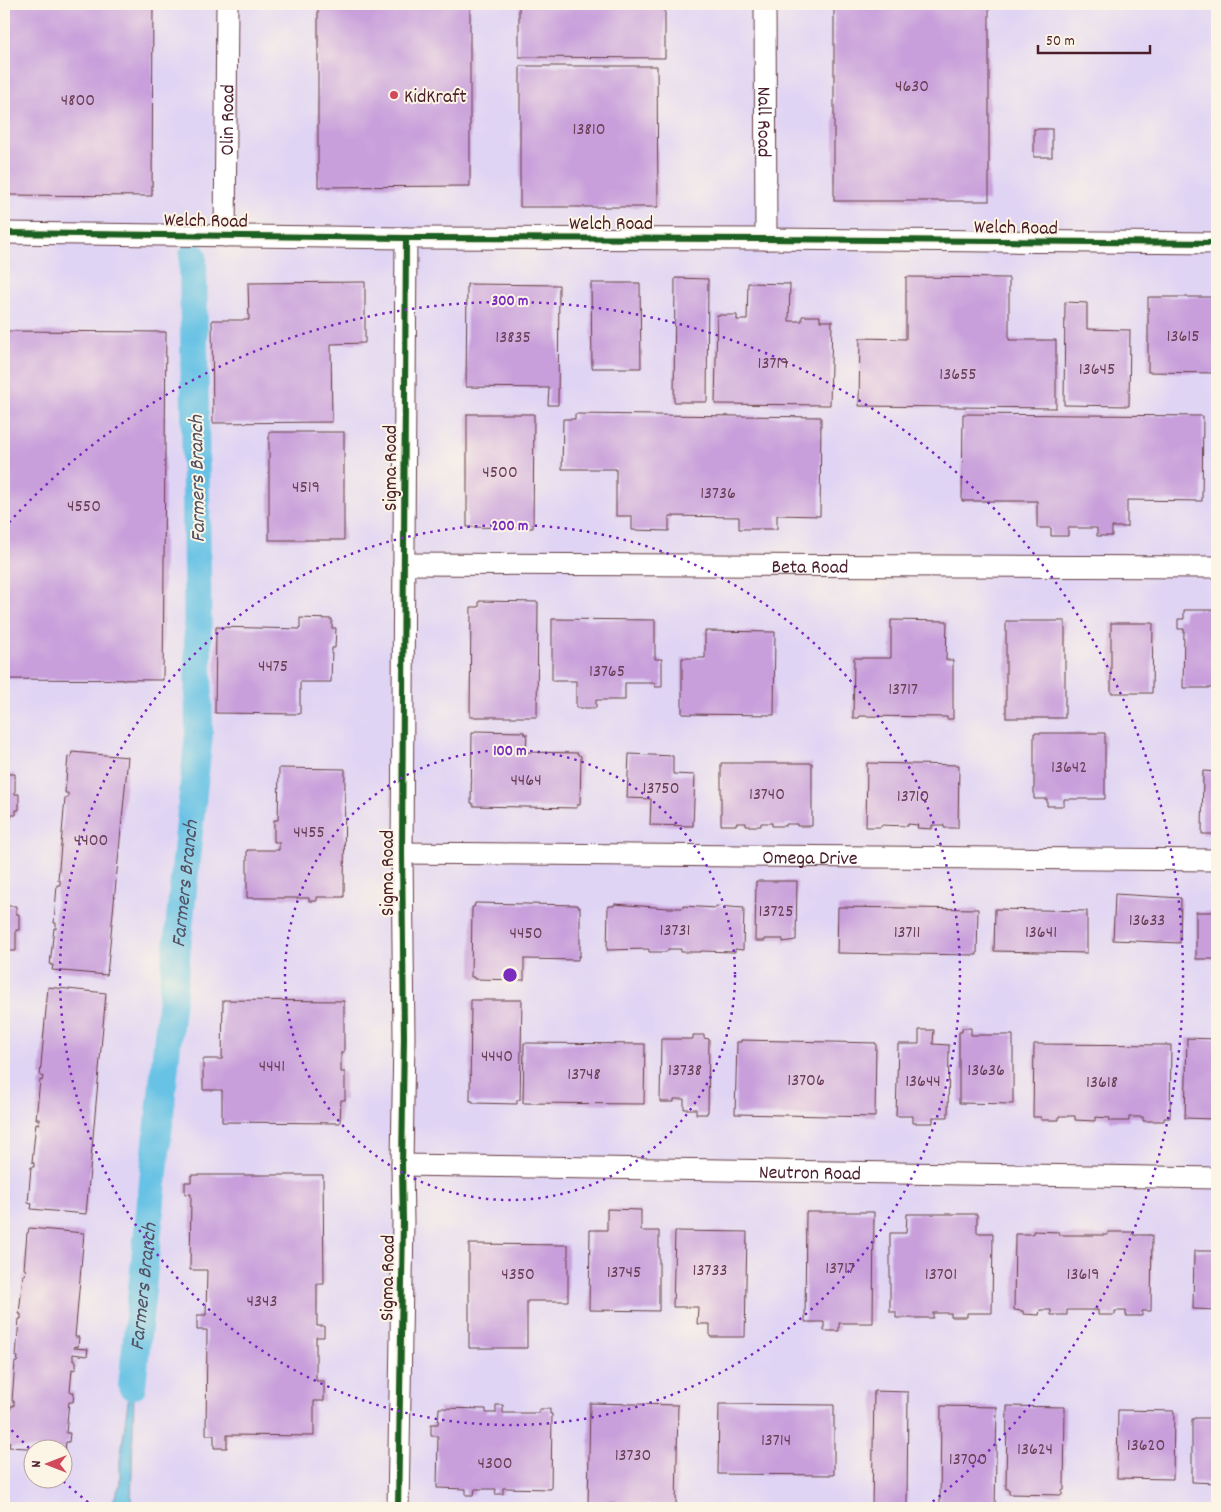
<svg xmlns="http://www.w3.org/2000/svg" width="1221" height="1512" viewBox="0 0 1221 1512" font-family="Dekko,sans-serif">
<style>
.built{fill:#e0d4f4;fill-rule:evenodd}
.water{fill:#68c2e5;stroke:#597088}
.lines{fill:none;stroke-linecap:round;stroke-linejoin:round}
.river{stroke:#68c2e5;stroke-width:28}
.building{fill:#c89fdb}
.minor-casing{stroke:#643c42;stroke-width:23}
.minor{stroke:#fff;stroke-width:21}
.cycleway-casing{stroke:#fcf5e5;stroke-width:9}
.cycleway{stroke:#1b5e20;stroke-width:6}
.ring{fill:none;stroke:#7b2cbf;stroke-width:2.5;stroke-dasharray:2.5 5}
.poi-dot{fill:#d1495b;stroke:#fcf5e5;stroke-width:2}
.labels{text-anchor:middle;stroke-width:4;stroke-linejoin:round;paint-order:stroke}
.number-label{font-size:18px;fill:#6a3f57}
.poi-label{font-size:20px;fill:#4a1f2b;stroke:#fcf5e5;text-anchor:start}
.street-label{font-size:20px;fill:#4a1f2b;stroke:#fcf5e5}
.water-label{font-size:21px;font-style:italic;fill:#535063;stroke:#fcf5e5}
.centre{fill:#7b2cbf;stroke:#fcf5e5;stroke-width:2.5}
.ring-label{font-size:15px;text-anchor:middle;font-weight:bold;fill:#7b2cbf;stroke:#fcf5e5;stroke-width:4;stroke-linejoin:round;paint-order:stroke}
</style>
<rect width="100%" height="100%" fill="#fcf5e5"/>
<filter id="ink" filterUnits="userSpaceOnUse"><feTurbulence type="fractalNoise" baseFrequency=".02" numOctaves="2"/><feDisplacementMap in="SourceGraphic" scale="10" xChannelSelector="R" yChannelSelector="G"/><feConvolveMatrix kernelMatrix="1 2 1 2 8 2 1 2 1" color-interpolation-filters="sRGB"/></filter>
<filter id="wash" filterUnits="userSpaceOnUse"><feTurbulence type="fractalNoise" baseFrequency=".0096" numOctaves="4" result="noise"/><feDisplacementMap in="SourceGraphic" scale="20" xChannelSelector="R" yChannelSelector="G"/><feGaussianBlur stdDeviation="1.12" result="paint"/><feColorMatrix in="noise" values="0 0 0 0 0 0 0 0 0 0 0 0 0 0 0 0 0 1.4 0 .05"/><feComposite in="paint" operator="in"/></filter>
<g filter="url(#wash)">
<rect width="100%" height="100%" fill="#f4e1c4"/>
<path class="built" d="M4,4H1217V1508H4ZM32,1450H62V1480H32Z"/>
<polygon class="water" points="135,1350 131,1508 110,1508 120,1485 120,1462"/>
<g class="lines">
<path class="river" id="s1" d="M132,1386L199,734L193,256"/>
</g>
<g id="blocks">
<g class="building">
<polygon points="4,4 153,4 152,196 4,195"/>
<polygon points="318,4 470,4 470,186 318,187"/>
<polygon points="519,4 665,4 665,58 519,57"/>
<rect x="834" y="4" width="155" height="197"/>
<polygon points="520,66 657,66 658,207 520,207"/>
<rect x="1034" y="129" width="18" height="28"/>
<polygon points="906,277 1009,278 1009,340 1056,340 1056,408 859,406 860,338 906,339"/>
<polygon points="675,278 708,279 707,402 674,402"/>
<polygon points="365,282 365,343 331,344 332,422 213,423 212,320 249,320 248,283"/>
<polygon points="591,283 640,283 641,368 592,368"/>
<polygon points="748,283 790,284 789,321 802,321 802,316 820,316 820,321 832,321 830,405 715,404 717,315 737,315 737,320 747,320"/>
<polygon points="467,284 559,285 558,405 548,405 549,388 466,387"/>
<polygon points="1148,297 1217,297 1217,373 1148,372"/>
<polygon points="1065,302 1087,303 1087,329 1130,330 1129,406 1064,405"/>
<polygon points="4,331 166,332 163,680 4,679"/>
<polygon points="467,414 534,414 533,528 467,527"/>
<polygon points="575,414 821,417 820,516 777,515 777,529 739,529 739,517 669,516 669,531 632,530 632,516 616,516 616,469 562,469 563,419 575,419"/>
<polygon points="963,414 1203,416 1202,501 1127,500 1127,527 1112,527 1112,536 1097,536 1097,528 1068,528 1068,536 1051,536 1051,528 1037,528 1037,501 962,501"/>
<rect x="269" y="432" width="75" height="108"/>
<polygon points="479,601 538,602 537,717 470,717 471,607 479,607"/>
<polygon points="1184,610 1217,610 1217,688 1183,688 1184,629 1178,629 1178,619 1184,619"/>
<polygon points="300,618 332,619 332,628 336,628 335,648 332,648 331,682 300,682 300,714 215,713 216,627 300,629"/>
<polygon points="552,619 655,620 655,659 662,659 662,687 655,687 655,683 625,683 625,700 596,700 596,708 576,708 576,681 552,681"/>
<polygon points="891,620 947,621 946,660 953,660 953,719 947,719 947,717 860,716 859,718 853,718 854,658 891,658"/>
<rect x="1006" y="621" width="59" height="97"/>
<polygon points="1111,623 1153,623 1152,693 1111,693"/>
<polygon points="705,631 775,632 774,715 682,714 682,658 705,658"/>
<polygon points="475,731 524,732 524,734 527,734 526,752 578,753 578,755 581,756 580,805 577,805 577,808 473,806 473,803 471,803 472,733 475,733"/>
<polygon points="1034,733 1105,733 1105,799 1064,799 1064,806 1047,806 1047,799 1034,799"/>
<polygon points="72,752 128,757 107,975 52,970 53,965 50,965 54,928 56,929 56,923 54,923 57,885 60,885 60,880 58,880 65,798 68,798 68,793 65,793 68,756 71,757"/>
<polygon points="629,754 673,756 673,774 695,775 693,826 650,825 651,799 627,798"/>
<polygon points="721,763 812,763 812,826 797,826 797,824 786,824 786,826 772,826 772,823 761,823 761,826 746,826 746,823 736,823 736,825 721,825"/>
<polygon points="867,763 959,765 958,828 944,828 944,825 932,825 932,829 917,828 918,825 908,824 908,826 881,825 881,827 866,827"/>
<polygon points="279,768 345,769 344,897 317,897 317,901 309,901 309,898 247,898 247,850 279,850 279,842 274,842 274,820 278,820"/>
<polygon points="1203,771 1217,772 1217,834 1202,834"/>
<polygon points="4,774 15,774 15,794 19,794 19,810 16,810 16,815 11,815 11,819 4,819"/>
<polygon points="756,881 797,881 796,940 783,942 783,939 765,939 765,941 755,941"/>
<polygon points="1115,894 1181,898 1180,943 1113,940"/>
<polygon points="475,903 578,905 578,907 580,907 580,957 578,956 578,960 524,959 524,980 474,979 474,977 471,977 472,907 474,907"/>
<polygon points="614,904 668,908 683,908 683,906 716,908 716,906 744,908 743,950 735,949 735,952 701,951 701,952 681,952 681,949 668,949 667,952 649,952 649,949 607,950 608,906 614,906"/>
<polygon points="4,906 16,906 16,914 19,914 19,930 16,930 16,951 4,951"/>
<polygon points="838,907 978,909 977,955 837,953"/>
<polygon points="995,909 1087,911 1087,953 994,951"/>
<rect x="1196" y="912" width="21" height="47"/>
<polygon points="48,987 106,993 86,1214 31,1209 32,1204 28,1203 31,1167 34,1167 34,1163 32,1162 36,1123 39,1124 39,1119 36,1119 40,1080 42,1081 43,1076 40,1076"/>
<polygon points="223,1000 344,1001 344,1052 341,1052 341,1072 345,1072 345,1100 341,1100 340,1123 222,1122 222,1090 203,1090 203,1059 222,1059"/>
<polygon points="471,1000 522,1000 520,1100 517,1100 517,1104 473,1103 473,1101 470,1101"/>
<polygon points="962,1028 971,1028 971,1035 1013,1035 1013,1104 959,1103 959,1032 962,1032"/>
<polygon points="919,1030 934,1030 933,1044 949,1045 948,1117 933,1117 933,1123 913,1123 913,1116 896,1116 898,1044 919,1044"/>
<polygon points="693,1035 704,1035 704,1038 709,1039 708,1112 707,1112 707,1114 696,1114 696,1109 684,1109 684,1099 674,1099 674,1102 660,1102 661,1039 693,1039"/>
<polygon points="1187,1038 1217,1039 1217,1122 1213,1122 1213,1119 1185,1118"/>
<polygon points="741,1040 876,1043 875,1117 735,1114 737,1042 741,1042"/>
<polygon points="524,1043 645,1044 644,1104 523,1103"/>
<polygon points="1034,1044 1171,1045 1170,1118 1164,1118 1164,1121 1143,1121 1143,1117 1129,1117 1129,1121 1110,1121 1110,1118 1095,1117 1095,1121 1075,1120 1075,1116 1059,1116 1059,1120 1041,1120 1041,1117 1033,1117"/>
<polygon points="191,1175 323,1175 324,1284 317,1284 317,1326 324,1326 324,1337 316,1337 316,1381 324,1381 324,1401 314,1401 314,1436 227,1435 227,1448 214,1448 214,1435 206,1435 207,1330 197,1330 197,1315 206,1315 207,1270 190,1270 191,1194 185,1194 185,1182 191,1182"/>
<polygon points="607,1209 641,1210 641,1231 659,1231 659,1311 589,1310 590,1230 607,1230"/>
<polygon points="806,1212 874,1212 873,1323 839,1323 839,1331 824,1331 824,1322 805,1322"/>
<polygon points="907,1214 977,1214 977,1233 993,1233 992,1313 967,1313 967,1317 951,1317 951,1313 933,1313 933,1318 896,1318 896,1312 890,1312 890,1233 906,1233"/>
<polygon points="29,1228 84,1233 75,1337 79,1337 78,1347 74,1346 74,1348 88,1349 87,1356 73,1354 73,1361 76,1361 76,1370 72,1369 70,1392 74,1392 73,1402 69,1402 66,1433 70,1433 69,1442 66,1442 65,1452 62,1451 62,1450 9,1447 10,1442 7,1442 11,1406 14,1406 14,1401 12,1401 15,1362 17,1362 18,1357 16,1357 19,1319 21,1319 21,1314 19,1314 23,1275 25,1275 26,1270 24,1269 27,1233 28,1233"/>
<polygon points="675,1231 747,1232 745,1337 710,1337 710,1324 697,1324 698,1307 673,1307"/>
<polygon points="1033,1231 1059,1232 1059,1235 1108,1235 1108,1232 1133,1232 1133,1235 1152,1235 1151,1311 1142,1311 1142,1316 1126,1316 1126,1311 1115,1311 1115,1315 1098,1315 1098,1310 1067,1310 1067,1315 1051,1315 1051,1310 1040,1310 1039,1315 1023,1314 1023,1311 1014,1310 1015,1234 1033,1234"/>
<polygon points="469,1244 568,1245 568,1301 527,1301 527,1348 469,1348"/>
<polygon points="1194,1251 1217,1251 1217,1310 1193,1309"/>
<polygon points="874,1391 908,1392 907,1508 872,1507"/>
<polygon points="590,1403 678,1405 676,1508 661,1508 661,1505 609,1504 608,1508 591,1508 591,1505 588,1505"/>
<polygon points="719,1404 834,1405 834,1475 718,1474"/>
<polygon points="496,1405 503,1405 503,1413 539,1413 539,1409 550,1409 550,1414 552,1414 551,1489 503,1488 503,1494 495,1494 496,1489 475,1489 474,1495 466,1495 466,1489 437,1488 438,1436 431,1436 431,1424 438,1424 439,1408 486,1409 486,1413 496,1413"/>
<polygon points="941,1406 997,1407 995,1508 940,1508"/>
<polygon points="1007,1406 1065,1407 1064,1490 1062,1490 1062,1495 1009,1494 1009,1489 1006,1489"/>
<polygon points="1118,1410 1174,1411 1173,1479 1117,1478"/>
<polygon points="1194,1418 1217,1418 1217,1483 1192,1482 1192,1419 1194,1419"/>
</g>
</g>
</g>
<g filter="url(#ink)">
<use href="#blocks" fill-opacity="0" stroke="#643c42" stroke-width="1"/>
<g class="lines">
<g class="minor-casing">
<g id="minor">
<path id="s2" d="M765,4L766,239"/>
<polyline points="4,233 406,238 766,239 1217,243"/>
<path id="s3" d="M225,236L227,4"/>
<path id="s4" d="M404,564L1217,567"/>
<path id="s5" d="M402,853L1217,860"/>
<path id="s6" d="M402,1165L1217,1178"/>
<polyline points="398,1508 403,1222 402,1165 404,1037 402,853 406,238"/>
</g>
</g>
<use href="#minor" class="minor"/>
<g class="cycleway-casing">
<g id="cycleway">
<polyline points="4,233 406,238 766,239 1217,243"/>
<polyline points="398,1508 403,1222 402,1165 404,1037 402,853 406,238"/>
</g>
</g>
<use href="#cycleway" class="cycleway"/>
</g>
</g>
<g class="ring">
<circle cx="510" cy="975" r="225"/>
<circle cx="510" cy="975" r="450"/>
<path d="M94 1507A675 675 0 0 1 63 1481M29 1448A675 675 0 0 1 4 1422M4 528A675 675 0 1 1 926 1507"/>
</g>
<circle class="poi-dot" cx="394" cy="95" r="5"/>
<g class="labels">
<g class="number-label">
<text x="912" y="91">4630</text>
<text x="78" y="105">4800</text>
<text x="589" y="134">13810</text>
<text x="1183" y="341">13615</text>
<text x="513" y="342">13835</text>
<text x="773" y="368">13719</text>
<text x="1097" y="374">13645</text>
<text x="958" y="379">13655</text>
<text x="500" y="477">4500</text>
<text x="306" y="492">4519</text>
<text x="718" y="498">13736</text>
<text x="84" y="511">4550</text>
<text x="273" y="671">4475</text>
<text x="607" y="676">13765</text>
<text x="903" y="694">13717</text>
<text x="1069" y="772">13642</text>
<text x="526" y="785">4464</text>
<text x="661" y="793">13750</text>
<text x="767" y="799">13740</text>
<text x="913" y="801">13710</text>
<text x="309" y="837">4455</text>
<text x="91" y="845">4400</text>
<text x="776" y="916">13725</text>
<text x="1147" y="925">13633</text>
<text x="675" y="935">13731</text>
<text x="907" y="937">13711</text>
<text x="1041" y="937">13641</text>
<text x="526" y="938">4450</text>
<text x="497" y="1061">4440</text>
<text x="272" y="1071">4441</text>
<text x="685" y="1075">13738</text>
<text x="986" y="1075">13636</text>
<text x="584" y="1079">13748</text>
<text x="806" y="1085">13706</text>
<text x="923" y="1086">13644</text>
<text x="1102" y="1087">13618</text>
<text x="840" y="1273">13717</text>
<text x="710" y="1275">13733</text>
<text x="624" y="1277">13745</text>
<text x="518" y="1279">4350</text>
<text x="941" y="1279">13701</text>
<text x="1083" y="1279">13619</text>
<text x="262" y="1306">4343</text>
<text x="776" y="1445">13714</text>
<text x="1146" y="1450">13620</text>
<text x="1035" y="1454">13624</text>
<text x="633" y="1460">13730</text>
<text x="968" y="1464">13700</text>
<text x="495" y="1468">4300</text>
</g>
<g class="poi-label">
<text x="404" y="102">KidKraft</text>
</g>
<g class="street-label">
<text dy="7" stroke="none"><textPath href="#s3" startOffset="116">Olin Road</textPath></text>
<text dy="7" stroke="none"><textPath href="#s2" startOffset="118">Nall Road</textPath></text>
<text transform="translate(206 219) rotate(1)" y="7">Welch Road</text>
<text x="611" y="229">Welch Road</text>
<text transform="translate(1016 226) rotate(1)" y="7">Welch Road</text>
<text transform="translate(389 468) rotate(-90)" y="7">Sigma Road</text>
<text dy="7" stroke="none"><textPath href="#s4" startOffset="406">Beta Road</textPath></text>
<text dy="7" stroke="none"><textPath href="#s5" startOffset="408">Omega Drive</textPath></text>
<text transform="translate(386 873) rotate(-90)" y="7">Sigma Road</text>
<text dy="7" stroke="none"><textPath href="#s6" startOffset="408">Neutron Road</textPath></text>
<text transform="translate(386 1278) rotate(-89)" y="7">Sigma Road</text>
</g>
<g class="water-label">
<text transform="translate(196 479) rotate(-91)" y="7">Farmers Branch</text>
<text dy="7" stroke="none"><textPath href="#s1" startOffset="505">Farmers Branch</textPath></text>
<text dy="7" stroke="none"><textPath href="#s1" startOffset="100">Farmers Branch</textPath></text>
</g>
</g>
<circle cx="510" cy="975" r="8" class="centre"/>
<g class="ring-label">
<text x="510" y="305">300 m</text>
<text x="510" y="530">200 m</text>
<text x="510" y="755">100 m</text>
</g>
<rect width="1221" height="1512" fill="none" stroke="#fcf5e5" stroke-width="20"/>
<g transform="translate(48 1464) rotate(270)"><circle r="24" fill="#fcf5e5" stroke="#b59f9b"/>
<path d="M0-4L9 19L0 12L-9 19Z" fill="#d1495b"/>
<text y="-8" font-size="14" font-weight="bold" text-anchor="middle" fill="#4a1f2b">N</text>
</g>
<path d="M1038 45v8h112v-8" fill="none" stroke="#4a1f2b" stroke-width="2.5"/>
<text x="1046" y="45" font-size="15" fill="#4a1f2b" stroke="#fcf5e5" stroke-width="4" paint-order="stroke">50 m</text>
</svg>
